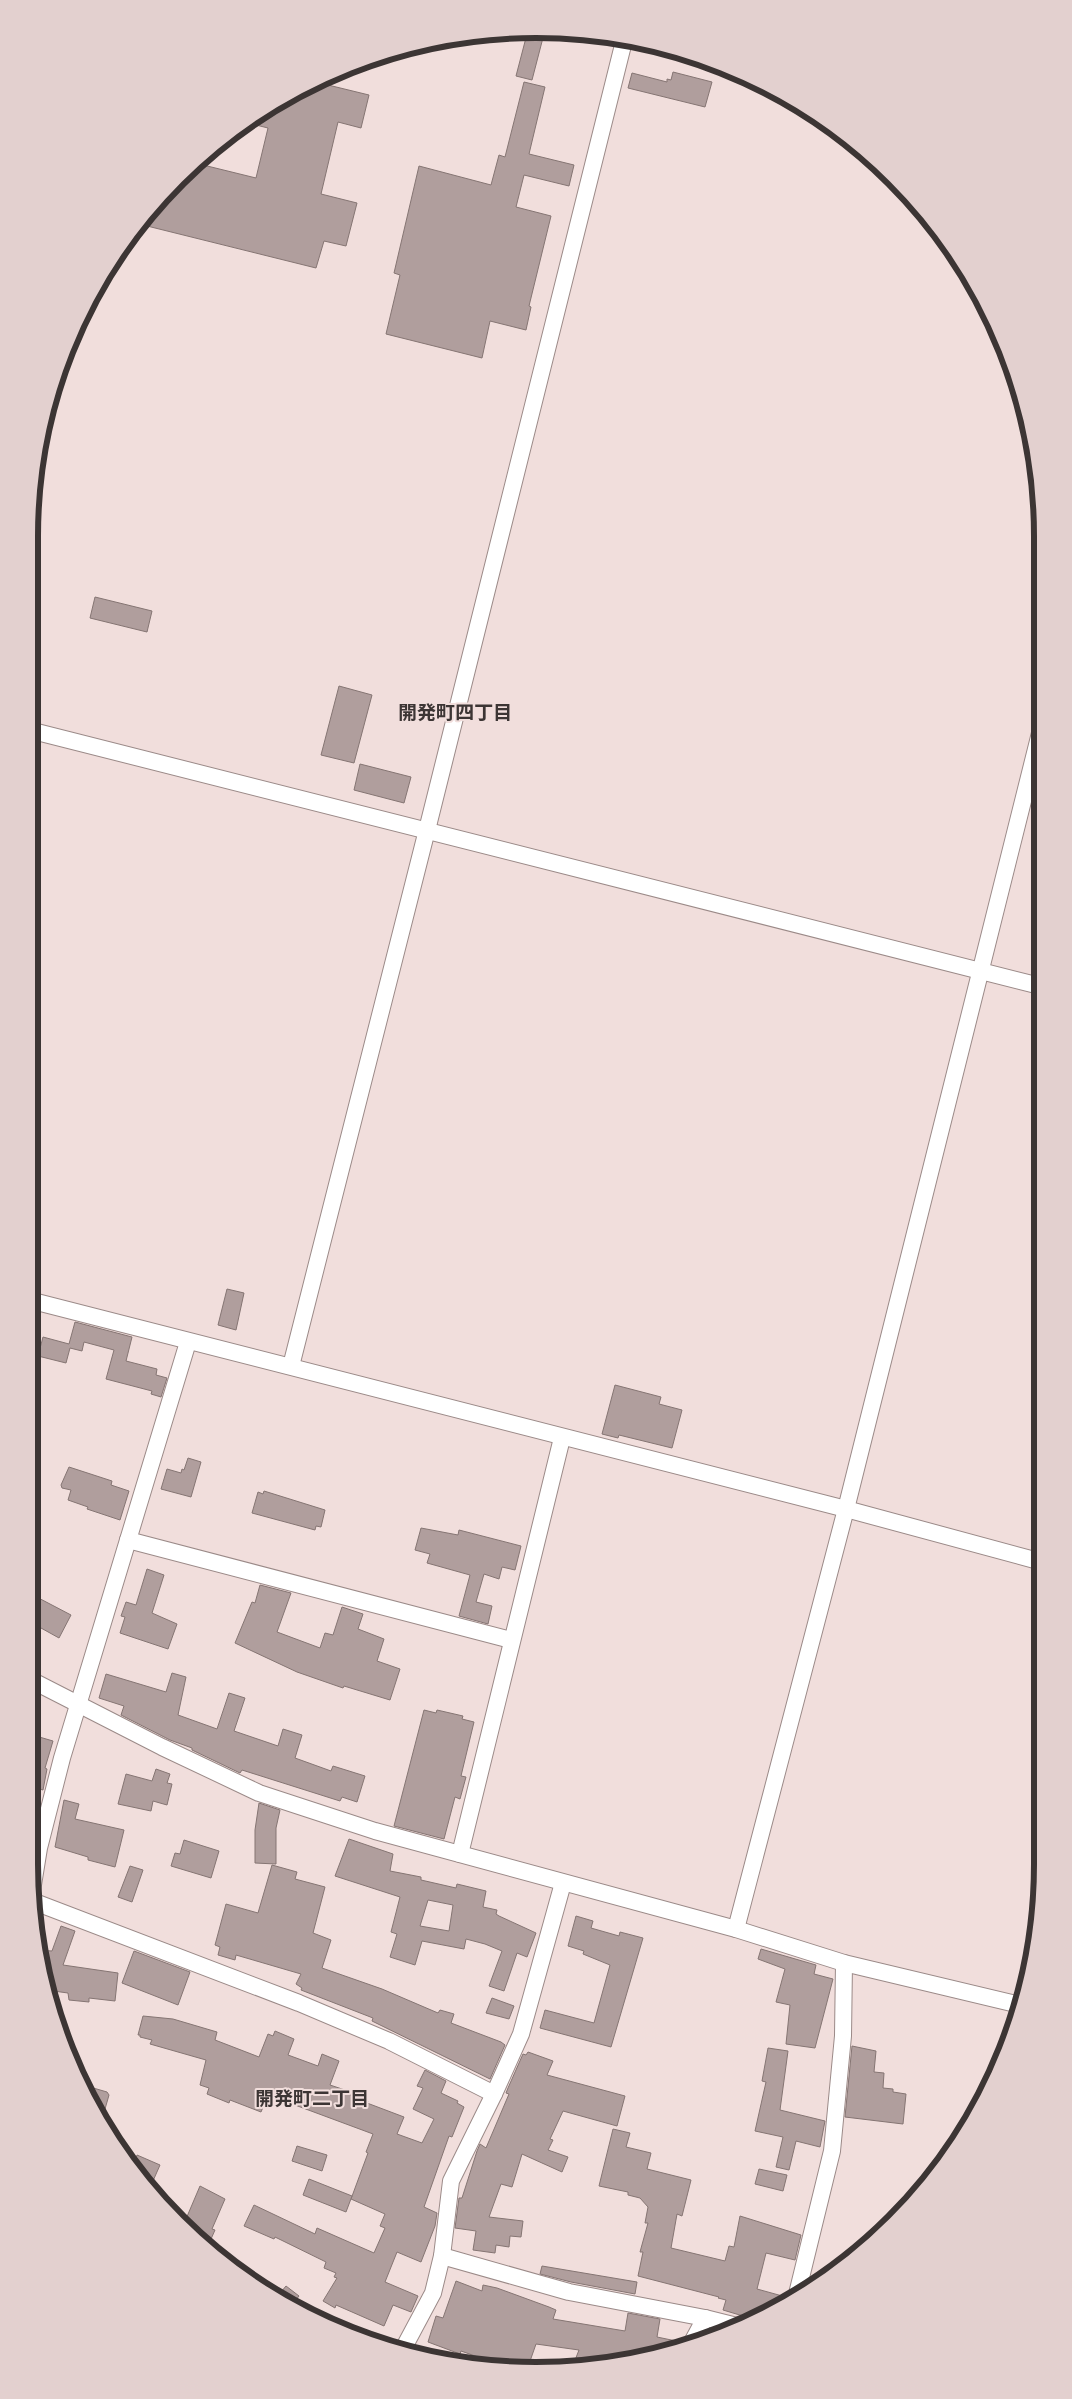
<svg xmlns="http://www.w3.org/2000/svg" width="1072" height="2399" viewBox="0 0 1072 2399" font-family="Mulish,'Noto Sans JP',sans-serif">
<style>
.building{fill:#b09e9d;stroke:#857573;fill-rule:evenodd}
.lines{fill:none;stroke-linecap:round;stroke-linejoin:round}
.street-casing{stroke:#9b8a88;stroke-width:18}
.street{stroke:#fff;stroke-width:16}
.labels{text-anchor:middle;stroke-width:4;stroke-linejoin:round;paint-order:stroke}
.neighbourhood-label{font-size:19px;font-weight:bold;fill:#3c3534;stroke:#f1dedc}
.rim{fill:none;stroke:#3c3534;stroke-width:6}
</style>
<rect width="100%" height="100%" fill="#f1dedc"/>
<g class="building">
<polygon points="528,30 545,30 532,80 516,76"/>
<polygon points="673,72 712,82 705,107 628,88 632,73 667,82 667,79 671,80"/>
<polygon points="331,73 328,85 369,95 361,128 338,122 321,194 357,203 346,246 324,241 316,268 139,224 177,178 195,163 256,178 268,128 244,122 254,114"/>
<polygon points="524,82 545,87 529,154 574,165 569,186 524,175 516,207 551,216 529,306 531,307 526,330 490,321 482,358 386,334 400,275 394,273 419,166 491,185 499,155 505,157"/>
<polygon points="95,597 152,611 147,632 90,618"/>
<polygon points="339,686 372,695 354,763 321,755"/>
<polygon points="360,764 411,777 404,803 354,790"/>
<polygon points="227,1289 244,1293 236,1330 218,1325"/>
<polygon points="75,1322 132,1337 126,1361 157,1369 156,1375 167,1378 161,1397 151,1394 152,1391 106,1379 114,1350 84,1342 82,1351 70,1348 66,1363 38,1356 43,1337 69,1344"/>
<polygon points="615,1385 661,1397 659,1404 682,1410 672,1448 619,1435 618,1438 602,1434"/>
<polygon points="188,1458 201,1462 191,1497 161,1489 167,1469 181,1473 182,1469 184,1470"/>
<polygon points="69,1467 112,1481 111,1485 129,1491 120,1520 87,1509 88,1507 68,1500 71,1490 62,1488 61,1485"/>
<polygon points="264,1491 325,1510 321,1527 316,1526 315,1530 252,1513 258,1492 263,1494"/>
<polygon points="421,1528 458,1535 459,1530 521,1546 515,1570 502,1567 499,1579 484,1574 476,1602 492,1606 488,1624 459,1616 470,1575 427,1563 430,1554 415,1550"/>
<polygon points="147,1569 164,1575 152,1613 177,1624 168,1649 120,1633 125,1617 121,1616 126,1602 136,1605"/>
<polygon points="260,1585 291,1593 277,1632 320,1648 325,1633 333,1635 342,1607 363,1614 358,1629 384,1639 377,1661 400,1669 390,1700 344,1686 343,1688 297,1672 235,1643 252,1602 255,1603"/>
<polygon points="29,1593 71,1615 59,1638 41,1628 39,1631 29,1625"/>
<polygon points="172,1673 186,1677 178,1715 217,1729 229,1693 245,1698 234,1731 278,1746 283,1729 302,1735 295,1758 331,1771 333,1766 365,1776 357,1802 342,1797 340,1801 242,1770 240,1773 192,1750 192,1748 170,1740 121,1715 124,1706 99,1698 106,1674 166,1692"/>
<polygon points="424,1710 436,1713 437,1710 463,1716 462,1719 474,1722 461,1776 466,1777 460,1799 455,1797 444,1839 394,1826"/>
<polygon points="29,1734 53,1741 45,1768 47,1769 43,1790 29,1786"/>
<polygon points="156,1769 170,1774 167,1783 172,1784 167,1805 153,1801 151,1811 118,1804 126,1774 152,1781"/>
<polygon points="64,1800 79,1804 75,1819 124,1830 115,1867 88,1860 88,1857 55,1847"/>
<polygon points="259,1803 280,1810 276,1828 276,1864 255,1863 255,1830"/>
<path d="M349,1839L393,1854L390,1871L421,1877V1880L456,1888L457,1884L486,1891L483,1907L497,1910L496,1914L499,1916L536,1933L527,1957L517,1953L504,1991L489,1986L502,1951L485,1944L466,1939L464,1949L422,1941L415,1965L390,1957L397,1934L391,1932L400,1897L335,1876ZM428,1900L453,1905L449,1931L420,1926Z"/>
<polygon points="184,1840 219,1851 211,1878 171,1866 175,1853 180,1854"/>
<polygon points="272,1865 297,1872 295,1879 325,1887 313,1933 331,1940 322,1968 382,1989 438,2013 440,2010 454,2014 451,2023 501,2042 505,2045 490,2079 372,2021 373,2018 301,1990 302,1988 296,1984 301,1974 236,1955 235,1960 218,1955 220,1947 215,1945 226,1904 258,1913"/>
<polygon points="130,1866 143,1870 132,1902 118,1897"/>
<polygon points="576,1916 593,1921 591,1928 619,1936 620,1932 643,1938 611,2047 540,2028 545,2010 594,2023 610,1965 583,1954 584,1951 568,1946"/>
<polygon points="61,1926 75,1931 63,1965 118,1973 115,2001 89,1998 89,2002 69,2000 68,1993 46,1990 37,1950 52,1951"/>
<polygon points="761,1949 816,1965 814,1974 833,1979 815,2048 786,2044 790,2005 776,2002 785,1969 758,1959"/>
<polygon points="134,1951 190,1972 178,2005 122,1983"/>
<polygon points="492,1998 514,2006 509,2019 486,2013"/>
<polygon points="143,2016 173,2019 217,2032 215,2040 259,2057 268,2034 273,2036 275,2031 294,2039 288,2055 318,2066 322,2054 339,2061 330,2085 351,2092 350,2095 368,2101 367,2103 404,2117 397,2134 422,2143 434,2119 413,2109 423,2088 417,2086 425,2070 446,2081 441,2093 458,2101 457,2103 464,2107 452,2137 449,2136 424,2207 437,2213 435,2226 421,2262 397,2252 385,2282 418,2296 411,2312 393,2305 384,2326 336,2305 335,2308 323,2301 337,2278 334,2277 336,2273 324,2268 326,2262 275,2237 274,2239 244,2226 254,2205 315,2234 317,2228 374,2253 385,2228 380,2226 385,2214 351,2199 368,2153 366,2152 373,2134 268,2095 261,2112 230,2100 229,2103 207,2094 209,2088 200,2085 206,2060 150,2044 152,2040 140,2037 140,2035 138,2035"/>
<polygon points="852,2046 876,2051 874,2072 884,2073 883,2088 893,2089 893,2092 906,2094 903,2124 845,2117"/>
<polygon points="768,2048 788,2051 780,2110 825,2121 820,2147 796,2141 789,2170 776,2167 783,2137 755,2131 766,2082 762,2081"/>
<polygon points="528,2052 553,2061 547,2075 625,2096 617,2126 563,2111 550,2139 553,2140 548,2150 568,2157 562,2172 522,2154 512,2187 501,2184 489,2217 523,2221 521,2237 510,2236 509,2247 496,2245 495,2253 473,2250 476,2231 455,2228 459,2198 462,2198 477,2151 480,2144 486,2148 509,2094 506,2093 508,2088 523,2054 526,2055"/>
<polygon points="83,2085 107,2092 109,2095 101,2123"/>
<polygon points="613,2129 630,2133 626,2147 651,2153 647,2169 691,2180 682,2216 677,2214 671,2248 725,2261 729,2246 734,2247 740,2216 801,2235 795,2260 766,2253 757,2289 786,2297 788,2303 753,2319 723,2310 726,2300 718,2298 719,2297 638,2276 643,2252 640,2252 648,2223 645,2223 648,2207 640,2198 628,2195 628,2192 599,2186"/>
<polygon points="297,2146 327,2155 322,2171 292,2161"/>
<polygon points="137,2155 160,2165 149,2190 133,2168"/>
<polygon points="759,2169 787,2175 783,2191 755,2184"/>
<polygon points="309,2179 352,2196 346,2212 303,2195"/>
<polygon points="200,2186 225,2199 212,2229 215,2230 207,2248 183,2226"/>
<polygon points="542,2266 637,2282 635,2294 571,2282 540,2274"/>
<polygon points="456,2281 482,2291 483,2285 497,2288 549,2307 556,2310 553,2319 625,2331 628,2313 660,2319 657,2337 681,2342 680,2348 602,2366 572,2368 579,2350 536,2344 529,2364 525,2362 522,2369 509,2368 461,2351 460,2354 428,2342 436,2316 443,2318"/>
<polygon points="286,2286 299,2296 291,2306 276,2298"/>
</g>
<g class="lines">
<g class="street-casing">
<g id="street">
<polyline points="29,730 1040,986"/>
<polyline points="29,1300 846,1509 1042,1562"/>
<polyline points="291,1366 427,830 625,37"/>
<polyline points="128,1540 511,1640"/>
<polyline points="29,1679 162,1747 259,1793 375,1831 736,1929 844,1963 1020,2005"/>
<polyline points="460,1854 562,1438"/>
<polyline points="32,1891 39,1848 62,1758 188,1342"/>
<polyline points="32,1901 299,2003 389,2041 494,2094"/>
<polyline points="736,1929 846,1509 1040,733"/>
<polyline points="442,2256 569,2292 705,2318 737,2326"/>
<polyline points="796,2298 832,2151 843,2036 844,1963"/>
<polyline points="690,2346 705,2318"/>
<polyline points="402,2351 433,2293 442,2256 451,2181 494,2094 521,2034 563,1883"/>
</g>
</g>
<use href="#street" class="street"/>
</g>
<g class="labels">
<g class="neighbourhood-label">
<text x="455" y="719">開発町四丁目</text>
<text x="312" y="2105">開発町二丁目</text>
</g>
</g>
<path d="M0 0H1072V2399H0ZM536 38H536A498 498 0 0 1 1034 536V1864A498 498 0 0 1 536 2362H536A498 498 0 0 1 38 1864V536A498 498 0 0 1 536 38Z" fill="#e3d0cf" fill-rule="evenodd"/>
<path class="rim" d="M536 38H536A498 498 0 0 1 1034 536V1864A498 498 0 0 1 536 2362H536A498 498 0 0 1 38 1864V536A498 498 0 0 1 536 38Z"/>
</svg>
